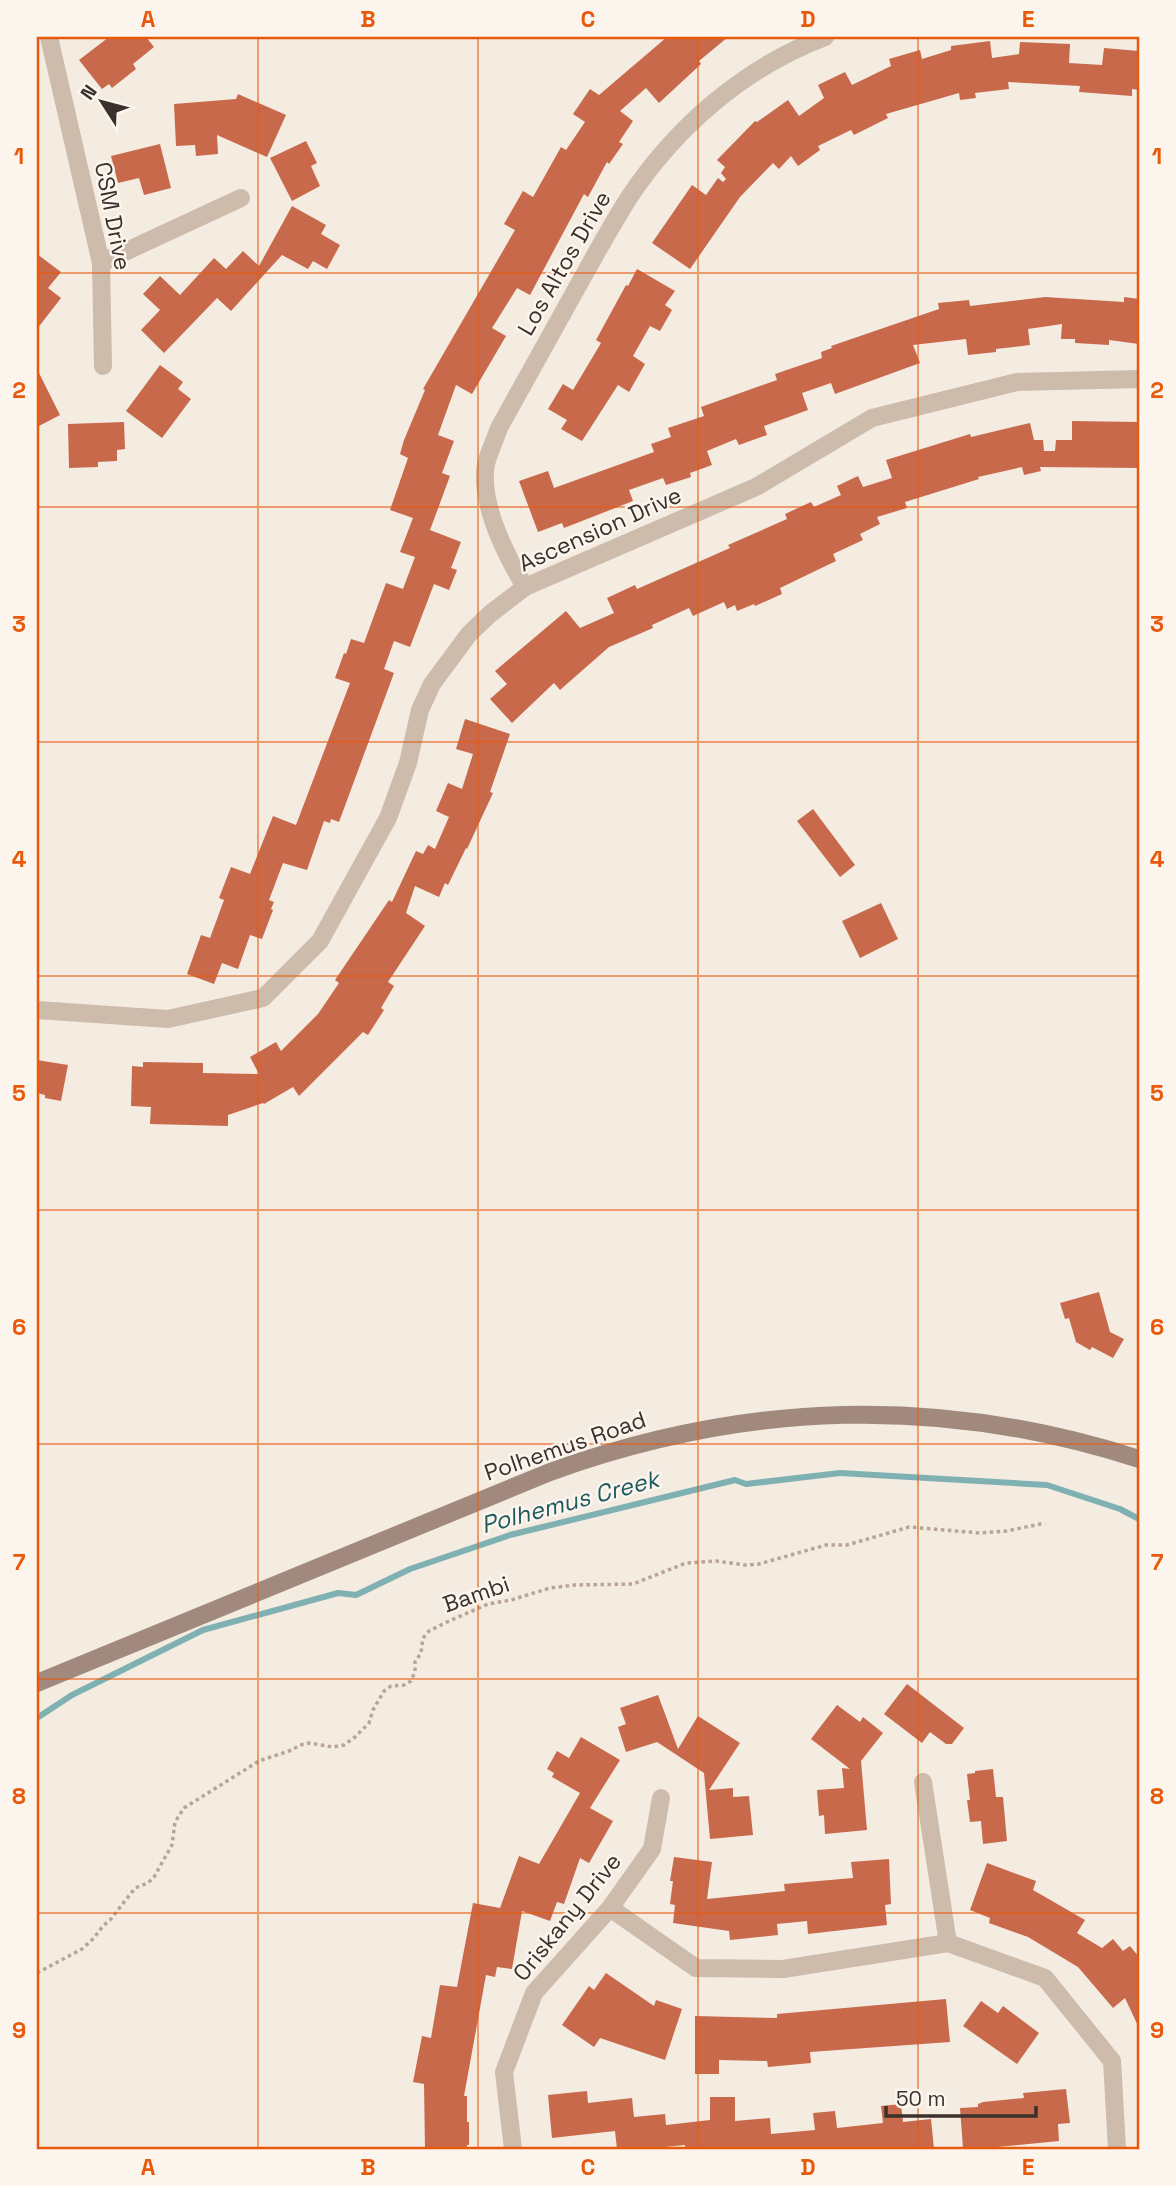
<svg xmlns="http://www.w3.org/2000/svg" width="1176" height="2186" viewBox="0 0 1176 2186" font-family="'Space Grotesk',sans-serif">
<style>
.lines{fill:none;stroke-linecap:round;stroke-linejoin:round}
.stream{stroke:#7fb0b2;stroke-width:6}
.building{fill:#c8694b}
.path{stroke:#b9a596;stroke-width:3.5;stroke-dasharray:3.5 3.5;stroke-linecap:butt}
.minor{stroke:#cdbbac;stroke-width:18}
.secondary{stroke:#a18a7d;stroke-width:18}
.grid{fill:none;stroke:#e8590c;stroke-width:2;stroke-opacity:0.55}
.labels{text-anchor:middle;stroke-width:5;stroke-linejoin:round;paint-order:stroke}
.street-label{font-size:23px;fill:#3b302b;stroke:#fbf5ee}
.water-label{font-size:24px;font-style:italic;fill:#1f5a5e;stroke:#fbf5ee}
.neatline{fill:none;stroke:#e8590c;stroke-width:2.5}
.grid-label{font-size:23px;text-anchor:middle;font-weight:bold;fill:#e8590c}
</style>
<rect width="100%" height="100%" fill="#f4ebe1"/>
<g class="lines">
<polyline class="stream" points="37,1718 72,1695 203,1630 338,1593 356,1595 410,1569 510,1535 735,1480 746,1484 840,1473 1047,1485 1120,1509 1139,1519"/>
</g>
<g class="building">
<polygon points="109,37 146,37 154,47 133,64 136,69 112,88 109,84 102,89 79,60"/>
<polygon points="667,37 728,37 699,61 701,64 659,103 646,88 620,111 633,121 619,142 623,144 609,164 607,162 588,197 584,194 530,295 517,288 492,328 506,336 472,394 456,385 438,435 454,441 442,473 450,476 430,530 461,542 451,568 457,570 449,590 434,584 410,647 394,641 384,669 394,673 339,822 331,819 330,823 324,821 307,870 283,863 269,900 274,902 271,909 273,910 262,939 250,935 238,969 222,963 214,984 187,974 201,935 210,938 224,900 219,898 231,867 250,874 273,816 296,825 350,683 335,678 344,653 346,654 351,639 364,643 386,583 403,589 415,557 400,552 413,518 390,510 408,458 400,454 404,440 425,390 423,389 515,230 504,224 523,191 533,197 561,147 566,150 585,122 573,114 590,89 599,95"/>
<polygon points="990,41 992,58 1019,54 1020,42 1070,44 1069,63 1102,65 1104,48 1139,51 1139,90 1132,89 1132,96 1079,92 1080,86 1008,82 1009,89 975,93 976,98 960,100 959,93 886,114 888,118 854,135 851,130 818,146 820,150 798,166 791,156 779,169 773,163 740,197 690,269 652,243 692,185 706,195 718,178 723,182 726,179 721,173 725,167 717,160 755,121 757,122 788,100 799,116 824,98 818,85 845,72 852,85 891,66 889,59 920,50 922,59 951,50 951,46"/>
<polygon points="238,94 286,115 267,157 217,135 218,154 196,156 195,145 176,146 174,104 236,99"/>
<polygon points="306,141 317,163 311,166 320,186 292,201 270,158"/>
<polygon points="160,144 171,188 144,195 139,178 118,183 111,156"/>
<polygon points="292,206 326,225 321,234 340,245 327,269 313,261 308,269 282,255 231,311 217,298 164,353 141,330 160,310 143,294 160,276 180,295 214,258 226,269 243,251 259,266"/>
<polygon points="37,254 61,272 48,288 61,298 37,329"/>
<polygon points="637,269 675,291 665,305 672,310 660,331 650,326 633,356 645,364 629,392 618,385 582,441 561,429 567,420 548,409 563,384 573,390 601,343 596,340 626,285 628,286"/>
<polygon points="1045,297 1124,302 1124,297 1139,299 1139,344 1109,340 1109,345 1075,343 1075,339 1061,339 1062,324 1028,329 1030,345 996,349 996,352 968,355 966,339 913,345 920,363 835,394 831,383 802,393 808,410 764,426 767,435 739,445 736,439 707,451 712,465 690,473 691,477 666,485 663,478 629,490 633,501 564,528 562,523 538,532 519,481 548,471 554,488 654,452 651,444 671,437 668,428 704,416 701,407 777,380 775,374 822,358 821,352 832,348 831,346 939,309 938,303 969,300 970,306"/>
<polygon points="160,365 183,382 178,389 191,399 162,438 126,411"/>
<polygon points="37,369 60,415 37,427"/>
<polygon points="1072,421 1139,422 1139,468 1040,467 1041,471 1024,475 1022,467 978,477 979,479 905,502 907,508 877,517 880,524 860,534 863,540 833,554 836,561 780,588 782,594 755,606 754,604 737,611 735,605 727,609 724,602 693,616 689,608 652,625 653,628 609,647 560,690 554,683 512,723 490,699 507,684 495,671 566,611 580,628 614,613 607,598 635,585 637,589 730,548 728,545 787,519 785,514 811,502 814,507 841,495 837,486 858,476 863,487 892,478 886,460 970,434 971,437 1030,423 1034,440 1043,440 1044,451 1055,451 1056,440 1072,440"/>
<polygon points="124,422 125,449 117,450 117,461 98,462 98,467 69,468 68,424"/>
<polygon points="465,719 510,734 490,792 493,793 467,849 466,848 448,885 445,883 439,897 415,886 406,913 425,926 388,982 394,986 381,1008 384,1010 368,1035 363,1032 299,1096 293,1087 264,1104 263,1103 228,1115 228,1126 150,1124 151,1107 131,1106 132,1066 143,1067 143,1062 203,1063 203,1073 259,1074 250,1057 276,1042 281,1051 318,1014 339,983 335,980 389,900 392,902 416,851 423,854 428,845 435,849 449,817 436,811 448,783 462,789 473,754 456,749"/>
<polygon points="813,809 855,865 840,877 797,821"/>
<polygon points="881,903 898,939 860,958 842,921"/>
<polygon points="37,1060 68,1065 61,1101 45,1098 45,1095 37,1093"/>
<polygon points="1099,1292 1110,1332 1124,1339 1113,1358 1092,1347 1090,1350 1076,1342 1069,1318 1065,1319 1060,1303"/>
<polygon points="907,1684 964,1728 952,1744 946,1744 930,1732 922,1743 884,1714"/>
<polygon points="658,1695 678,1749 698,1716 740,1743 709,1790 733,1788 733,1797 749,1796 753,1835 710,1839 704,1773 657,1742 626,1752 618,1727 626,1724 620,1708"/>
<polygon points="837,1705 860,1722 863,1717 883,1733 861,1761 867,1830 825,1834 824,1815 819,1816 817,1790 844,1788 842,1768 850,1769 811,1739"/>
<polygon points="581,1737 620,1760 590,1808 613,1821 589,1863 580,1858 564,1904 557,1902 550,1921 522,1911 512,1969 497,1967 495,1977 486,1975 464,2096 467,2096 467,2122 469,2122 469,2145 467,2145 467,2149 425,2149 424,2084 413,2082 422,2036 431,2038 440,1985 457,1987 473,1903 500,1908 519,1856 539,1864 580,1793 552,1777 554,1773 547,1769 557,1751 569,1758"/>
<polygon points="993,1769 996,1797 1003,1797 1007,1841 983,1844 981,1821 970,1822 967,1800 970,1800 967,1774 975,1773 975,1771"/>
<polygon points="674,1857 712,1862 707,1899 785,1891 784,1884 853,1878 851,1862 889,1859 891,1904 885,1905 887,1925 808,1934 807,1921 777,1924 778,1935 730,1940 729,1931 673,1923 675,1905 670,1904 673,1881 670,1881"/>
<polygon points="987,1863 1036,1881 1033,1890 1085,1920 1077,1933 1102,1948 1113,1939 1123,1951 1130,1946 1139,1957 1139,2028 1125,1998 1113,2008 1078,1967 1028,1937 989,1923 990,1918 970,1910"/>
<polygon points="606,1973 654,2006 656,2000 682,2009 665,2060 600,2038 594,2047 562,2025 589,1986 594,1990"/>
<polygon points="946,1999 950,2042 810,2052 811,2063 768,2067 767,2061 719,2060 719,2074 695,2074 695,2016 777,2018 777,2014"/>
<polygon points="981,2001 998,2013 1003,2006 1039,2033 1017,2064 963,2026"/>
<polygon points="1066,2089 1070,2123 1058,2124 1059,2141 976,2149 974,2147 963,2148 960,2108 978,2107 978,2104 983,2102 1024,2098 1023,2093"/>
<polygon points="587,2091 588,2103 632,2098 634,2117 665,2114 666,2125 710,2120 710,2097 735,2097 735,2121 770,2118 771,2134 815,2130 813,2113 835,2111 837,2128 883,2123 881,2106 901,2104 903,2122 931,2119 934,2149 685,2149 685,2145 644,2149 617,2149 615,2131 552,2138 548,2095"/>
</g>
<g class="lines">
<polyline class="path" points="37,1973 82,1949 94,1938 103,1926 111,1919 135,1888 148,1883 154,1877 172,1845 175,1822 184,1808 259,1761 292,1750 300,1745 309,1743 333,1747 344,1745 355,1737 369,1723 373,1710 384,1691 391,1686 404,1685 411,1681 415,1672 415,1662 421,1653 423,1638 429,1631 447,1622 488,1604 511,1600 550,1588 575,1585 633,1584 686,1563 716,1561 745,1565 759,1564 826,1545 847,1545 909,1527 980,1533 1007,1531 1045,1523"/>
<g class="minor">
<polyline points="49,37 101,263 103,366"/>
<polyline points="101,263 241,198"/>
<path d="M525,587C506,555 479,503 486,464C489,452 495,440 499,428C524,383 549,338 574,293C592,261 610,227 630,196C677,126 745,67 825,37"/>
<polyline points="37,1010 168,1019 263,998 320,941 388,818 408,763 420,710 432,684 469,634 490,614 525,587 756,487 872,418 1017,382 1139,379"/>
<polyline points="923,1782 948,1943"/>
<polyline points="610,1908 696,1968 783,1969 948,1943 1045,1978 1112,2061 1117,2149"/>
<polyline points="513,2149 504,2072 534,1993 610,1908 652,1849 661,1798"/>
</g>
<path class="secondary" d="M37,1683L550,1472C746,1401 940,1395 1139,1459"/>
</g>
<path class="grid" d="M258,37V2149M478,37V2149M698,37V2149M918,37V2149M37,273H1139M37,507H1139M37,742H1139M37,976H1139M37,1210H1139M37,1444H1139M37,1679H1139M37,1913H1139"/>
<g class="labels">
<g class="street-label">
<text transform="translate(113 216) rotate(79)" y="8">CSM Drive</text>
<text transform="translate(564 263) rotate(-60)" y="8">Los Altos Drive</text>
<text transform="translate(600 529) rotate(-24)" y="8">Ascension Drive</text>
<text transform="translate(565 1446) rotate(-19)" y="8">Polhemus Road</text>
<text transform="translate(476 1594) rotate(-19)" y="8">Bambi</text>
<text transform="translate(567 1917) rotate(-51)" y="8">Oriskany Drive</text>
</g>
<g class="water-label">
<text transform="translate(570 1502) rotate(-15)" y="8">Polhemus Creek</text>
</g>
</g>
<rect width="1176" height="2186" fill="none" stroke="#fbf5ee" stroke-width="77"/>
<g transform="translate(102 102) rotate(306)" stroke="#fbf5ee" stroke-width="5" paint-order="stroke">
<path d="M0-5L12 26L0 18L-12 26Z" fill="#3b302b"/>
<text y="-10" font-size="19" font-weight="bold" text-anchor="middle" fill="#3b302b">N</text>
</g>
<path d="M886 2106v10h150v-10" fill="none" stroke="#3b302b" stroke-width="3.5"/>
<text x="896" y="2106" font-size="21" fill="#3b302b" stroke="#fbf5ee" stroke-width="5" paint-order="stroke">50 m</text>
<rect x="38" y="38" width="1100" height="2110" class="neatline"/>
<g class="grid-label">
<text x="148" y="27">A</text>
<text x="368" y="27">B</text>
<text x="588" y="27">C</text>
<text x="808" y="27">D</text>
<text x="1028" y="27">E</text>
<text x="19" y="164">1</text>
<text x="1157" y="164">1</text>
<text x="19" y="398">2</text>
<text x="1157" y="398">2</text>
<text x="19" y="632">3</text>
<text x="1157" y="632">3</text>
<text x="19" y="867">4</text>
<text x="1157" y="867">4</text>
<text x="19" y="1101">5</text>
<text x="1157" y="1101">5</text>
<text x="19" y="1335">6</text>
<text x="1157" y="1335">6</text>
<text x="19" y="1570">7</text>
<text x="1157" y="1570">7</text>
<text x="19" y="1804">8</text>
<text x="1157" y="1804">8</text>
<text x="19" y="2038">9</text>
<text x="1157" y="2038">9</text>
<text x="148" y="2175">A</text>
<text x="368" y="2175">B</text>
<text x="588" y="2175">C</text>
<text x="808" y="2175">D</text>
<text x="1028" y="2175">E</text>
</g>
</svg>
